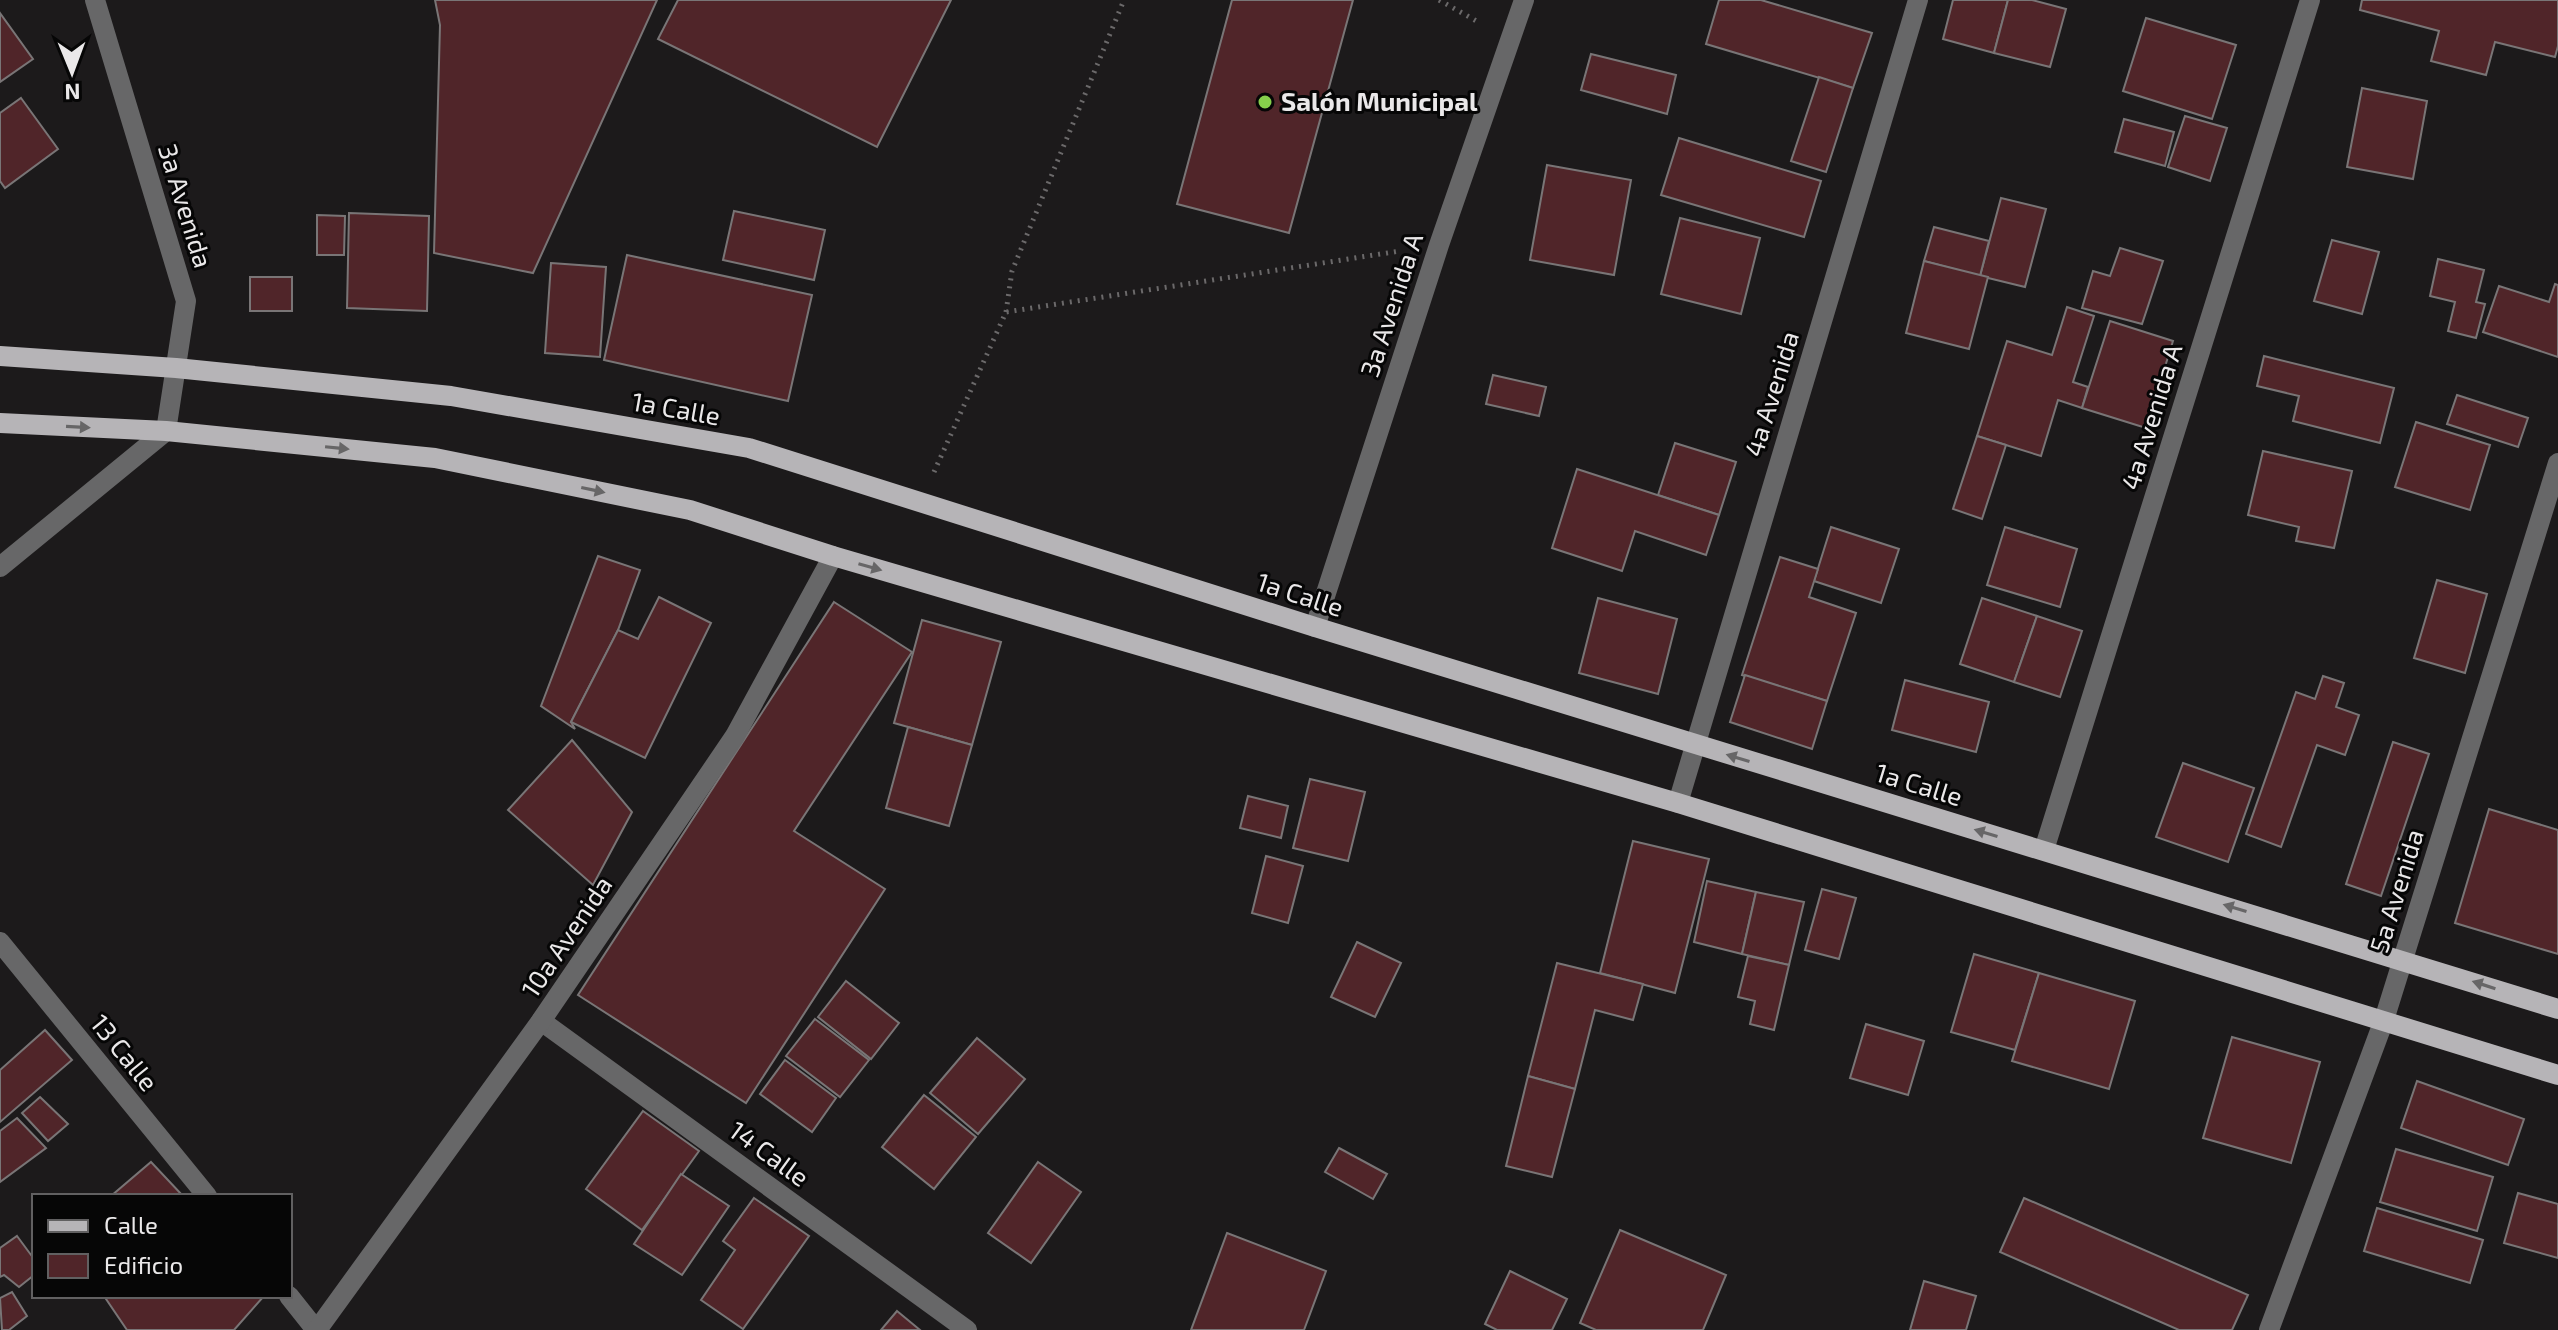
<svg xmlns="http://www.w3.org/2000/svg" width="2558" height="1330" viewBox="0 0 2558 1330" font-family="'Exo 2',sans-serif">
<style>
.building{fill:#502529;stroke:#797576;stroke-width:2}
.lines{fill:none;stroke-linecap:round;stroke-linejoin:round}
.path{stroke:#6b696a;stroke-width:5;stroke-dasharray:2 6;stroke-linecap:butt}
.minor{stroke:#676768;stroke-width:20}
.major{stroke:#b6b4b7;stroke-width:20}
.oneway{fill:#676667}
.poi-dot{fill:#86cf4b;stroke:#060606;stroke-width:3}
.labels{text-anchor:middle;stroke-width:6;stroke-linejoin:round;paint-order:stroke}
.poi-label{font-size:26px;font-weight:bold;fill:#eae8e9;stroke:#060606;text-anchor:start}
.street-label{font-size:26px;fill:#eae8e9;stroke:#060606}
</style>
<rect width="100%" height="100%" fill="#1c1a1b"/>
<g class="building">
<polygon points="435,0 657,0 533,273 434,253 440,25"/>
<polygon points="678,0 951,0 877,147 658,39"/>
<polygon points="1232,0 1353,0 1289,233 1177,204"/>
<polygon points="1719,0 1761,0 1872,33 1853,88 1706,44"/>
<polygon points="1953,0 2008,0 1994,53 1943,39"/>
<polygon points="2008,0 2032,0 2066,9 2050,67 1994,53"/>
<polygon points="2362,0 2558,0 2558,46 2555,57 2495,42 2486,75 2431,61 2439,31 2360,10"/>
<polygon points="0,13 33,59 0,82"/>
<polygon points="2146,18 2236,45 2212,119 2123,91"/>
<polygon points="1591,54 1676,75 1667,114 1581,90"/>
<polygon points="1819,77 1853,88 1826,172 1791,161"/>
<polygon points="2362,88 2427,101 2413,179 2347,167"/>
<polygon points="21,98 58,149 5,188 0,181 0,113"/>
<polygon points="2185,116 2227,128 2210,181 2168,167"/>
<polygon points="2124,119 2174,132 2165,166 2115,152"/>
<polygon points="1679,138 1821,181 1804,237 1661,195"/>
<polygon points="1547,165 1631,180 1614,275 1530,260"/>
<polygon points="2001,198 2046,209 2025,287 1980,276"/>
<polygon points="734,211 825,230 814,280 723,260"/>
<polygon points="349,213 429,216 427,311 347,308"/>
<polygon points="317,215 345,216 344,255 317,255"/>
<polygon points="1680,218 1760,238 1741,314 1661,294"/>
<polygon points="1934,227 1989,241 1980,276 1924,261"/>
<polygon points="2332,240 2379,252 2362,314 2314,301"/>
<polygon points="2120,248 2163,261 2142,324 2082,308 2093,271 2110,276"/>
<polygon points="627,255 812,295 788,401 604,360"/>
<polygon points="2438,259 2484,270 2476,302 2485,304 2476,338 2448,331 2455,302 2430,296"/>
<polygon points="1924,261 1988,277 1969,349 1906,333"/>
<polygon points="551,263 606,267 600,357 545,353"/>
<rect x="250" y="277" width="42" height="34"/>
<polygon points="2555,284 2558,285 2558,357 2483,332 2499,286 2549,302"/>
<polygon points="2067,307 2094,316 2073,382 2088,387 2082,408 2058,400 2041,456 1977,436 2007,341 2052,355"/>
<polygon points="2110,321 2173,341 2146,428 2082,408"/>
<polygon points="2264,356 2394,388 2380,443 2293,421 2299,396 2257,386"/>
<polygon points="1493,375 1546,387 1539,416 1486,404"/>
<polygon points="2457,395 2528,418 2518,447 2447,424"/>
<polygon points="2416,422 2490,445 2470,510 2395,487"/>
<polygon points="1977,436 2006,445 1982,519 1953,509"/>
<polygon points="1675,443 1736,462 1719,515 1658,495"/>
<polygon points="2263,451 2352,471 2334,548 2296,541 2299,527 2248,515"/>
<polygon points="1577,469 1719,515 1706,555 1635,531 1622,571 1552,548"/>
<polygon points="1831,527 1899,549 1881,603 1814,581"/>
<polygon points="2005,527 2077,549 2060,607 1987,585"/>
<polygon points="598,556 640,570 618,630 571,722 575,729 541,706"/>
<polygon points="1780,557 1818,569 1809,597 1856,613 1827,701 1742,675"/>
<polygon points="2437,580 2487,594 2465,673 2414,658"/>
<polygon points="659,597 711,623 645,758 571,722 618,630 638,639"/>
<polygon points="1598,598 1677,619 1658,694 1579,673"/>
<polygon points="1982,598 2037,616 2014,682 1960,664"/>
<polygon points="834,602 912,652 794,831 885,889 746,1103 578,995"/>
<polygon points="2037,616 2082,631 2060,697 2014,682"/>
<polygon points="922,620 1001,642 972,745 894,723"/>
<polygon points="1745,675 1827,701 1812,749 1730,722"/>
<polygon points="2323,676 2344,683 2336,707 2359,715 2345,755 2317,745 2281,847 2246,834 2296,692 2315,699"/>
<polygon points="1905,680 1989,702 1976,752 1892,730"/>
<polygon points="908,727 972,745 949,826 886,808"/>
<polygon points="572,740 632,812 593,885 508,810"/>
<polygon points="2393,742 2429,754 2381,896 2346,884"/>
<polygon points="2183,763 2254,788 2228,862 2156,837"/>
<polygon points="1310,779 1365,792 1348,861 1293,848"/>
<polygon points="1248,796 1288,806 1281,838 1240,828"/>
<polygon points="2489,809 2558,830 2558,954 2455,923"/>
<polygon points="1633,841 1709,859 1675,993 1600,973"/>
<polygon points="1266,856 1303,866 1288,923 1252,913"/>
<polygon points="1707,881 1756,892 1742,954 1694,942"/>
<polygon points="1822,889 1856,898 1839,959 1805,950"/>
<polygon points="1756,892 1804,902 1789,965 1742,954"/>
<polygon points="1357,942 1401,963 1375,1017 1331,997"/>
<polygon points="1974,954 2039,973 2015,1050 1951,1032"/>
<polygon points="1748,956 1789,965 1774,1030 1750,1024 1755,1001 1738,997"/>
<polygon points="1557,963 1643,984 1633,1020 1595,1010 1575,1089 1528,1076"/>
<polygon points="2039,973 2135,1001 2109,1089 2012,1061"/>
<polygon points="846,981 899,1023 871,1059 818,1017"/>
<polygon points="815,1019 869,1060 840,1097 786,1056"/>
<polygon points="1866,1024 1924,1041 1908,1095 1850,1078"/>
<polygon points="45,1030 72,1060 0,1122 0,1070"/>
<polygon points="2232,1037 2320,1062 2291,1163 2203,1138"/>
<polygon points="977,1038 1025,1079 978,1134 930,1093"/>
<polygon points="785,1060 836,1098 812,1132 760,1094"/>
<polygon points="1528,1076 1575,1089 1552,1177 1506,1166"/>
<polygon points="2417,1081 2524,1119 2508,1165 2401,1128"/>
<polygon points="924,1095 976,1137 934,1189 882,1147"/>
<polygon points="40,1097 68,1124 48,1141 22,1113"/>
<polygon points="643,1111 699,1151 642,1230 586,1189"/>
<polygon points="17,1118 46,1148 0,1182 0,1131"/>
<polygon points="1339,1148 1387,1174 1373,1199 1325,1172"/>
<polygon points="2396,1149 2493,1177 2477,1231 2380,1202"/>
<polygon points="151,1162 183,1196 111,1196"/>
<polygon points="1038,1162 1081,1192 1031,1263 988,1233"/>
<polygon points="681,1174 729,1206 682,1275 634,1244"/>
<polygon points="2518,1193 2558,1204 2558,1258 2504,1243"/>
<polygon points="754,1198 809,1236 743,1329 701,1300 735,1250 723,1241"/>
<polygon points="2024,1198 2248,1295 2232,1330 2179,1330 2000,1252"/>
<polygon points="2377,1208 2483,1240 2470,1283 2364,1251"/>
<polygon points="1620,1230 1726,1275 1703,1330 1596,1330 1580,1323"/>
<polygon points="1227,1233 1326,1271 1304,1330 1191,1330"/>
<polygon points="17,1236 34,1259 34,1275 19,1287 4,1275 0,1277 0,1248"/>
<polygon points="1510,1271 1567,1299 1552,1330 1497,1330 1485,1324"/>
<polygon points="1924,1281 1976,1296 1966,1330 1910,1330"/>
<polygon points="12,1292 27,1316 9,1330 2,1330 0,1298"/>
<polygon points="104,1296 264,1296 234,1330 127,1330"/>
<polygon points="897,1311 920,1330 881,1330"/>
</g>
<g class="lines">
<g class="path">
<polyline points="1439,0 1480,23"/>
<polyline points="1006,312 1012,271 1124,0"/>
<polyline points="934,472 1006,312 1400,251"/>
</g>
<g class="minor">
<polyline points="0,567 166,431 186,301 95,0"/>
<polyline points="1315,627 1439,245 1524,0"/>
<polyline points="1678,803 1918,0"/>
<polyline points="2044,850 2310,0"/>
<polyline points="0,942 207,1196"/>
<polyline points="541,1021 967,1330"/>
<polyline points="289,1296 316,1330"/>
<polyline points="317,1330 541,1021 735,736 833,556"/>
<polyline points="2269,1330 2384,1020 2558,463"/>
</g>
<g class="major">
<polyline points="0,356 176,368 451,396 749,448 1315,627 2558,1009"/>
<polyline points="0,423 166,431 435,458 690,510 833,556 1678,803 2558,1075"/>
</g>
</g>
<defs><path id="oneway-solid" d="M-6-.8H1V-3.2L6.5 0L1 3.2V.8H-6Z" transform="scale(2)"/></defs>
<g class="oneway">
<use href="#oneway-solid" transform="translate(78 427) rotate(3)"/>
<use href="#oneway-solid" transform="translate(337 448) rotate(6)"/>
<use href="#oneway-solid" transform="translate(593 490) rotate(12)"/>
<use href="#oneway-solid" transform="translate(870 567) rotate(16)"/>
<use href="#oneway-solid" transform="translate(1738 758) rotate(-163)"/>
<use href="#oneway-solid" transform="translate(1986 833) rotate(-163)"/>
<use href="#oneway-solid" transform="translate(2235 908) rotate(-163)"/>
<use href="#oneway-solid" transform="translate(2484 985) rotate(-162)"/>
</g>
<circle class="poi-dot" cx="1265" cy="102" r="8"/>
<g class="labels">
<g class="poi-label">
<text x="1281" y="111">Salón Municipal</text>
</g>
<g class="street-label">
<text transform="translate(185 206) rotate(73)" y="9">3a Avenida</text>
<text transform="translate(1392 305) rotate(-72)" y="9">3a Avenida A</text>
<text transform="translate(1772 394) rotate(-73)" y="9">4a Avenida</text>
<text transform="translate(676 409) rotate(10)" y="9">1a Calle</text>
<text transform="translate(2152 417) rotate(-73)" y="9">4a Avenida A</text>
<text transform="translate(1300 595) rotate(18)" y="9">1a Calle</text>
<text transform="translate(1919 785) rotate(17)" y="9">1a Calle</text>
<text transform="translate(2397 891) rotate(-73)" y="9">5a Avenida</text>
<text transform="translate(567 937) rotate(-56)" y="9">10a Avenida</text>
<text transform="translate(124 1053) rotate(51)" y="9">13 Calle</text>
<text transform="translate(769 1154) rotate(36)" y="9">14 Calle</text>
</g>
</g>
<rect x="32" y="1194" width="260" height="104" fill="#060606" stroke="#616061" stroke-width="2"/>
<rect x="48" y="1220" width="40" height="12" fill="#b6b4b7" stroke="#616061" stroke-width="2"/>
<text x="104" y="1234" font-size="24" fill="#eae8e9">Calle</text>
<rect x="48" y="1254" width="40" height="24" fill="#502529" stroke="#616061" stroke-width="2"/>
<text x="104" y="1274" font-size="24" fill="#eae8e9">Edificio</text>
<g transform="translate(72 72) rotate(179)" stroke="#060606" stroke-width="6" paint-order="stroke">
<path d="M0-6L14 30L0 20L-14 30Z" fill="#eae8e9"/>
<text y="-12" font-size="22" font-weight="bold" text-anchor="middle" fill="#eae8e9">N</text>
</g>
</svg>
